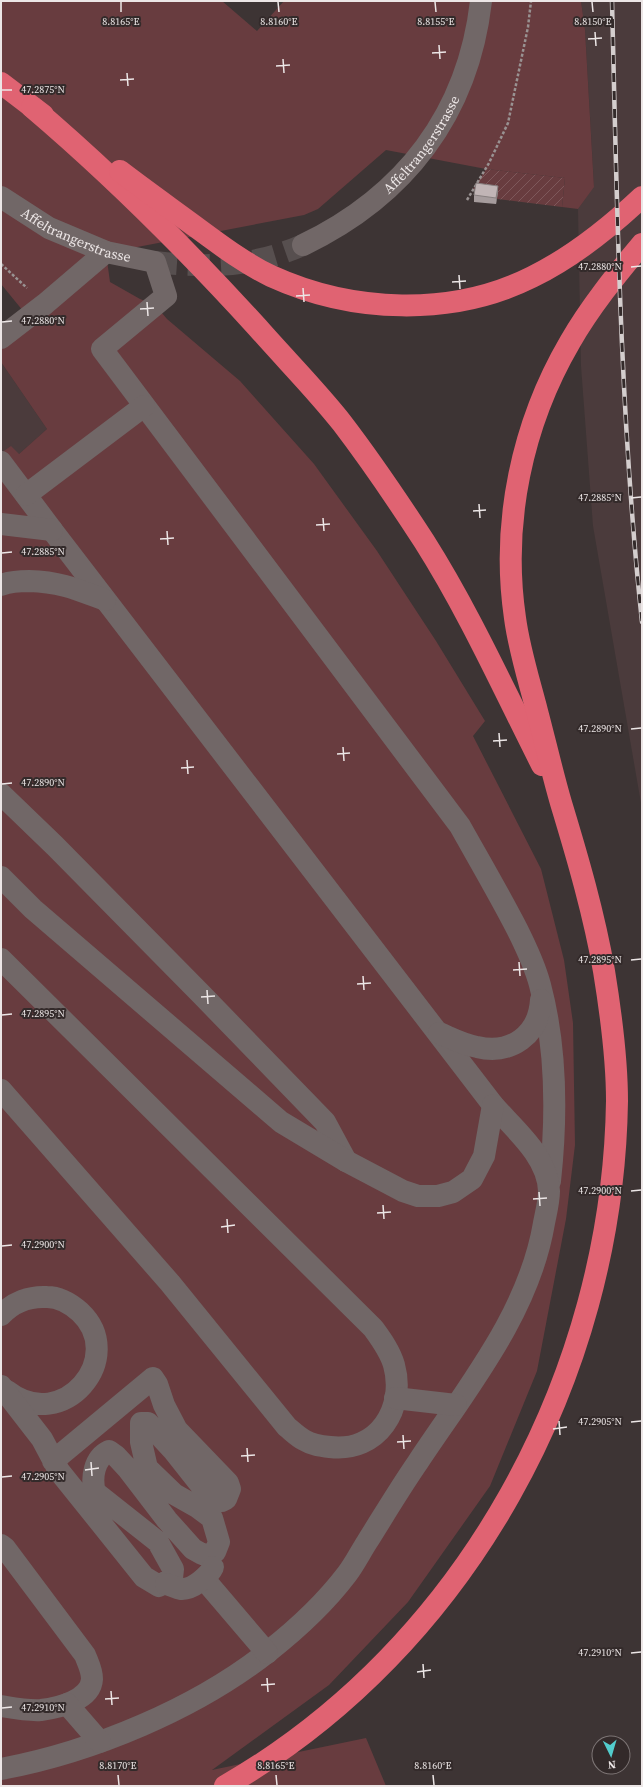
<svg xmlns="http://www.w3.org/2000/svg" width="643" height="1787" viewBox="0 0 643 1787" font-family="'Source Serif 4',serif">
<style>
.built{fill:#4b3b3c}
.grass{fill:#683c3f}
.garden{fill:url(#garden-furrows)}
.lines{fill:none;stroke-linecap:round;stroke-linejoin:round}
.minor-tunnel{stroke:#574f4f;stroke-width:22;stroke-dasharray:22 11;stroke-linecap:butt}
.path{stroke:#999292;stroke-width:2.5;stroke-dasharray:3 2;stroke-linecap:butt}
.minor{stroke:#716767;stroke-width:22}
.highway{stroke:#e06372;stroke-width:22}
.rail-casing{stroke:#d4cece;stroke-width:4.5}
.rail{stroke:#332a2a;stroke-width:3;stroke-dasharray:9;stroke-linecap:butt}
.wall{fill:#a69c9d}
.shaded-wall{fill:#877f7f}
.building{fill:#c1b5b6;stroke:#877f7f}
.ticks{fill:none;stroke:#ece6e6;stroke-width:1.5}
.labels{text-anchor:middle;stroke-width:4;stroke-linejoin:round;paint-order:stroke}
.street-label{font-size:14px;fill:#ece6e6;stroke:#332a2a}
.ticks-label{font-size:10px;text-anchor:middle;fill:#ece6e6;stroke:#332a2a;stroke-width:4;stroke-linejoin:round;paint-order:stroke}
</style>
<defs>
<pattern id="garden-furrows" width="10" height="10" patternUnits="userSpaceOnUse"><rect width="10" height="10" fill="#683c3f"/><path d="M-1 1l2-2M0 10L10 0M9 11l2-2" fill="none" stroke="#7e585b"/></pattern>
</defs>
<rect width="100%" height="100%" fill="#3d3434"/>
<g class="built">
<polygon points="581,1 642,1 642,809 593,526 581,366 578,209 594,186 585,30"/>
<polygon points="1,362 47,429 19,454 1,453"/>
</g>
<polygon class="grass" points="1,1 222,1 257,31 284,1 581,1 585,30 594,187 578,209 562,207 565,178 486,169 386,150 318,209 304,215 106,253 110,282 140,299 155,305 167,319 240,381 314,464 377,551 436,641 485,721 473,736 541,869 564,960 573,1023 575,1145 566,1219 537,1371 490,1486 408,1602 329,1685 212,1770 366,1738 386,1786 1,1786 1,453 11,446 19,454 47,429 1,362 1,338 28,317 1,284"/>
<polygon class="garden" points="486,169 565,178 562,207 497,199 497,192 473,189"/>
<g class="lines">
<path class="minor-tunnel" d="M155,262C209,268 253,267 303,245"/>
<g class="path">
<polyline points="467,200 489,163 508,123 528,27 531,1"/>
<polyline points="1,264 27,288"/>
</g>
<g class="minor">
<path id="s1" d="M1,197L49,228L106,252L155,262L166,296L102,349L460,826C479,860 499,894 517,929C526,947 535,966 540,985C557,1049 557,1116 550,1181"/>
<path id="s2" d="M303,245C405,196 468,114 481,1"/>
<polyline points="1,338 45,304 106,252"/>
<path d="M1,462L52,530L493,1105C514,1129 548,1156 549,1191C549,1201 546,1213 544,1223C529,1313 467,1388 418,1462C400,1488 384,1515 367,1542C360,1553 354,1565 347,1574C325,1603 297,1629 269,1651C196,1709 92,1752 1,1769"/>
<polyline points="26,495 144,406"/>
<polyline points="1,524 52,530"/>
<path d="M1,585C9,582 20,581 29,581C61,582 76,589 105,600"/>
<polyline points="1,794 55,846 201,994 325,1122 346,1161"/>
<polyline points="1,877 33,909 281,1122 346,1161 403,1191 418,1196 438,1196 453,1192 472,1179 484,1156 493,1105"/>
<path d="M1,959L373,1328C381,1339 390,1351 394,1365C406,1408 378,1453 330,1447C321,1446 312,1445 304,1440C298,1437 292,1431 287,1427L170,1283L1,1090"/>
<path d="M439,1033C451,1038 464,1045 477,1047C511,1055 539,1035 541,1000"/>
<path d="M1,1315C13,1302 30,1296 47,1297C60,1297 71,1304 80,1312C128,1357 63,1435 7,1391"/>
<path d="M1,1386L42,1439L59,1471L144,1577L159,1586L172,1578L173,1569L158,1542L95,1492C91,1478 94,1458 109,1451L116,1456L128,1469L167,1520L193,1549L202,1554L209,1555L215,1552L219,1542L212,1518L197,1507L174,1494L147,1468L141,1442V1423H148L173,1450L207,1493L215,1499L222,1501L226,1499L230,1489L228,1483L177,1430L164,1405L157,1384L153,1378L53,1461"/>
<polyline points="395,1398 456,1405"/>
<path d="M1,1545L5,1548L85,1655C88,1663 92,1670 92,1679C91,1700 58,1708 41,1710C28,1711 13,1708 1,1706"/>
<polyline points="204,1579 267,1653"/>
<path d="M166,1584C171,1585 176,1588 181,1589C192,1590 209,1576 213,1567"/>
<polyline points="67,1704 100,1742"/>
</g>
<g class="highway">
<polyline points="1,83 43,115"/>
<path d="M32,107C112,175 187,250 258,328C286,360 316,390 342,423C371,461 398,501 424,541C469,612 504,690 542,765"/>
<path d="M120,171C146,191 173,210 200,230C223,247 246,264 271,276C352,313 452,317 532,277C573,257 609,228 642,197"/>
<path d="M225,1786C466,1648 613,1376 617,1101C617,1058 611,1014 604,971C594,914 578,859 561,803C552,772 545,741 537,711C529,680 519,649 515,618C501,523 522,424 570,342C590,307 616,275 642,244"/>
</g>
<g class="rail-casing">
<path id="rail" d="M612,1C617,208 620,416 642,622"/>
</g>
<use href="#rail" class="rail"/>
</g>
<polygon class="wall" points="498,192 496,204 474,202 474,195"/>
<polygon class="shaded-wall" points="498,186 498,192 496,204 496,198"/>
<polygon class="building" points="476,183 498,186 496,198 474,195"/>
<path class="ticks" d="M121,2V12M278,2L279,12M435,2L436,12M592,2L593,12M595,32L596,46M588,39L602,38M439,45L440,59M432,53L446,52M283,59L284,73M276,66L290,65M127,73L128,86M120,80L134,79M2,90H12M631,267L641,266M459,275L460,289M452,282L466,281M303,288L304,302M296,296L310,295M147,302L148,316M140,309L154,308M2,322L12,321M631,498L641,497M479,504L480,518M473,511L486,510M323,518L324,531M316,525L330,524M167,531L168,545M160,539L174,538M2,553L12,552M631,729L641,728M499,733L500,747M493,741L507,740M343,747L344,761M337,754L350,753M187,760L188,774M181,768L194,767M2,784L12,783M631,960L641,959M519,962L520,976M513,970L527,969M363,976L364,990M357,984L371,983M207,990L208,1004M201,997L215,996M2,1015L12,1014M631,1191L641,1190M539,1192L540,1206M533,1199L547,1198M383,1205L384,1219M377,1213L391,1212M227,1219L228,1233M221,1227L235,1225M2,1246L12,1245M559,1421L560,1435M631,1422L641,1421M553,1429L567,1427M403,1435L404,1449M397,1442L411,1441M247,1448L248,1462M241,1456L255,1455M91,1462L92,1476M85,1470L99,1468M2,1477L12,1476M631,1653L641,1652M423,1664L424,1678M417,1672L431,1670M267,1678L268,1692M261,1685L275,1684M111,1691L112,1705M105,1699L119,1698M2,1708L12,1707M118,1775L119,1785M276,1775L277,1785M433,1775L434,1785"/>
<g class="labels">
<g class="street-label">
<text dy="5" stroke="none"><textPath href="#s2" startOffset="158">Affeltrangerstrasse</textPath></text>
<text dy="5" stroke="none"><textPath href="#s1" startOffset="85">Affeltrangerstrasse</textPath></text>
</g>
</g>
<g class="ticks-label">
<text x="121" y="25">8.8165°E</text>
<text x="279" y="25">8.8160°E</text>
<text x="436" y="25">8.8155°E</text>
<text x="593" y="25">8.8150°E</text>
<text x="43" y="93">47.2875°N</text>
<text x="600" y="270">47.2880°N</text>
<text x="43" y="324">47.2880°N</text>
<text x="600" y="501">47.2885°N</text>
<text x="43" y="555">47.2885°N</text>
<text x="600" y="732">47.2890°N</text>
<text x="43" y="786">47.2890°N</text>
<text x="600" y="963">47.2895°N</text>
<text x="43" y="1017">47.2895°N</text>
<text x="600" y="1194">47.2900°N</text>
<text x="43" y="1248">47.2900°N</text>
<text x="600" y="1425">47.2905°N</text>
<text x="43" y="1480">47.2905°N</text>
<text x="600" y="1656">47.2910°N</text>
<text x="43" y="1711">47.2910°N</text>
<text x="118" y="1769">8.8170°E</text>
<text x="276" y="1769">8.8165°E</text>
<text x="433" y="1769">8.8160°E</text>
</g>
<rect width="643" height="1787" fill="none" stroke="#ece6e6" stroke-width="4"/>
<g transform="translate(611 1755) rotate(175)"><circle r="19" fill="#332a2a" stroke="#7d7575"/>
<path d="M0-3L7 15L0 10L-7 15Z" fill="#52cdcd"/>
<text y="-6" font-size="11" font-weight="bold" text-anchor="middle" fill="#ece6e6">N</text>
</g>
</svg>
